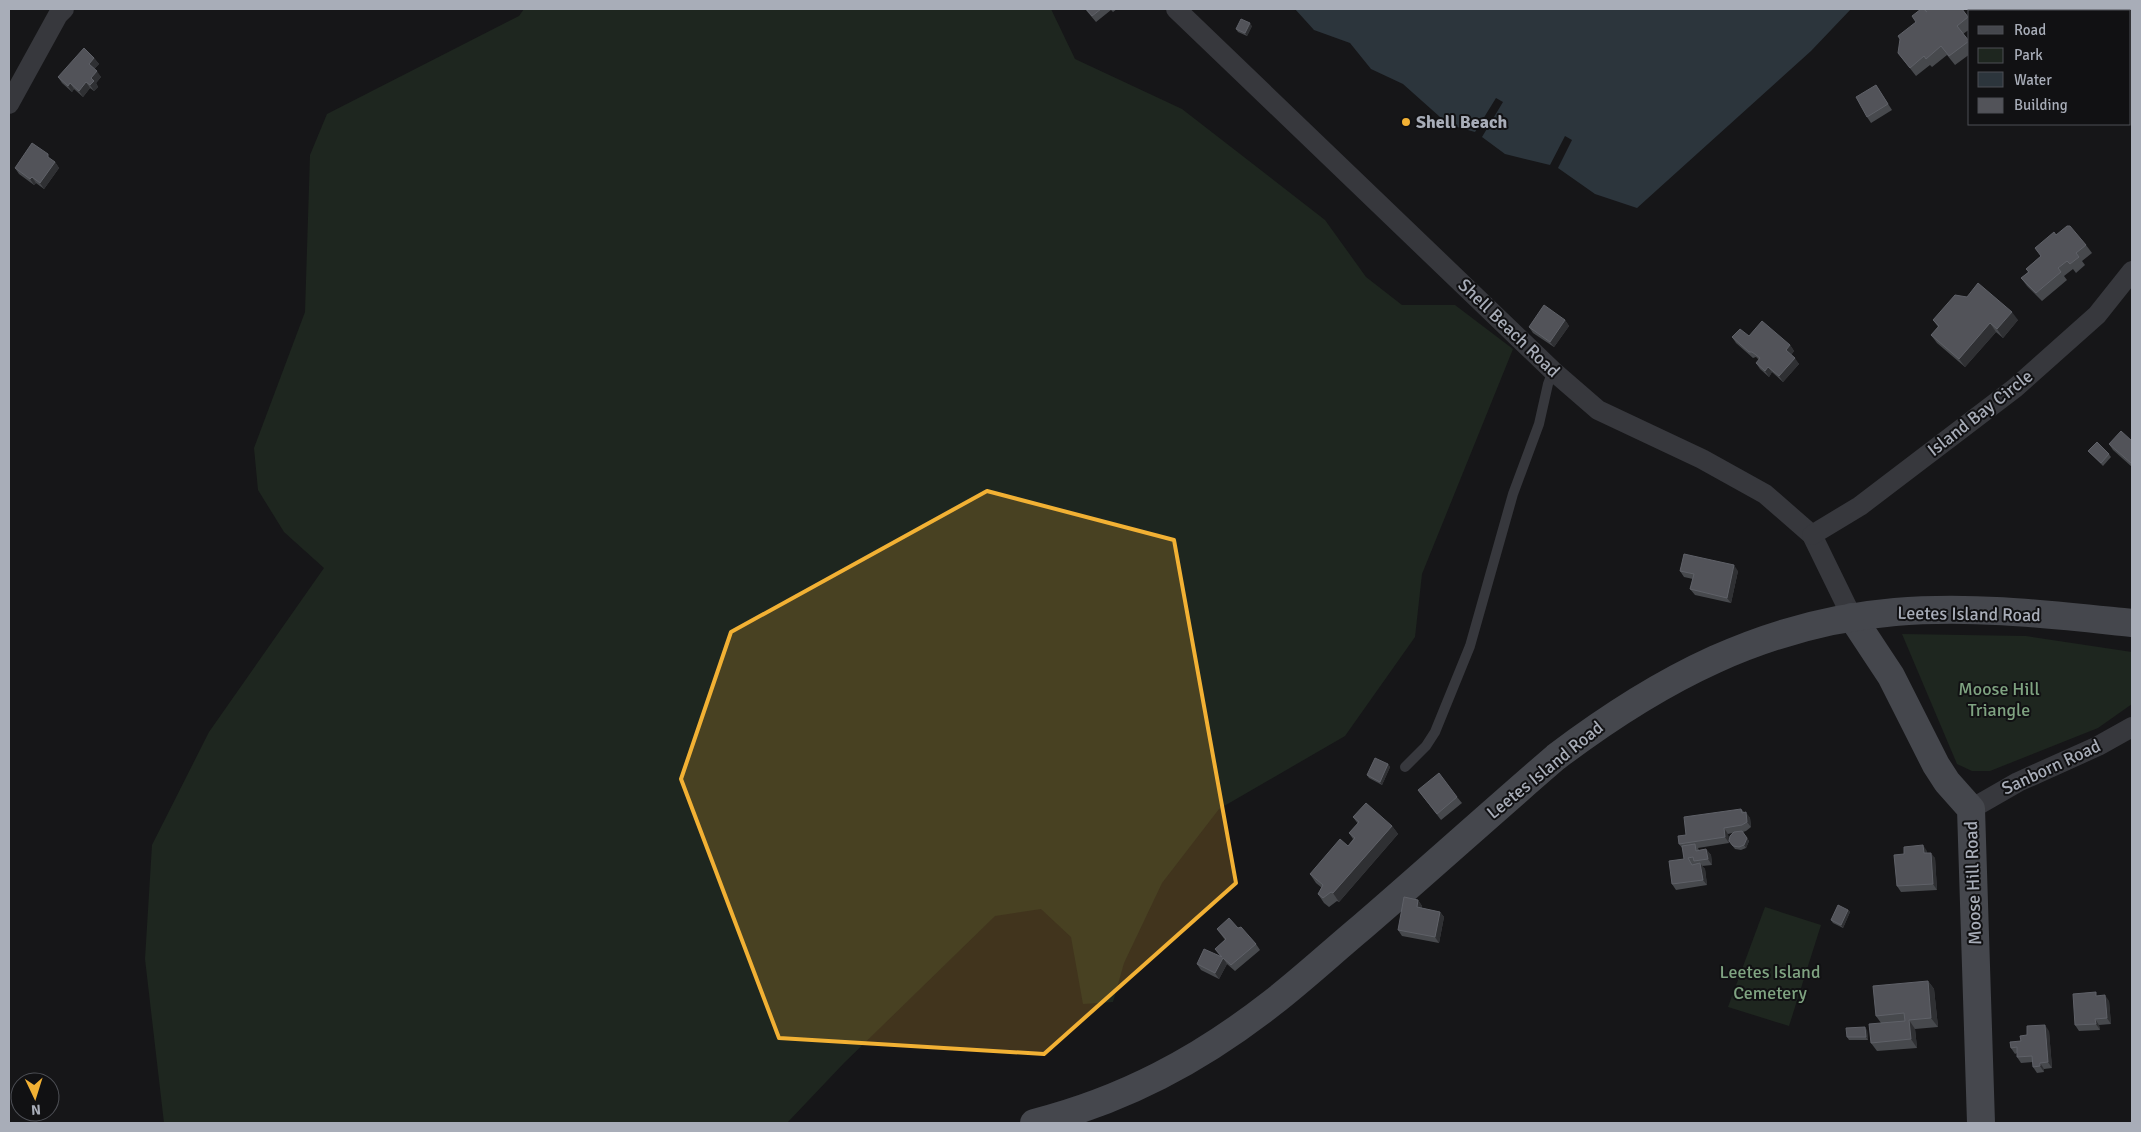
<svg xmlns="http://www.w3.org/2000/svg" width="2141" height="1132" viewBox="0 0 2141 1132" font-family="Signika,sans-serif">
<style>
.green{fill:#1e261f}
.water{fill:#2c353c}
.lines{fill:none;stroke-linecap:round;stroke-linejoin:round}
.lane{stroke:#37383d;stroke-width:10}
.street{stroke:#37383d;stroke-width:20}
.secondary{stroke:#45474d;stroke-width:28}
.wall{fill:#47494d}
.shaded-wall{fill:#2f3033}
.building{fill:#525359;stroke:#5f6168}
.marked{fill:#f2b134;fill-opacity:0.2;stroke:#f2b134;stroke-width:4;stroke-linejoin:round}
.poi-dot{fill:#f2b134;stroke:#111113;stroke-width:2}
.labels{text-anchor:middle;stroke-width:4;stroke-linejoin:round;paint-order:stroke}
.poi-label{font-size:18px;font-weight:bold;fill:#a8adb8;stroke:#111113;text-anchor:start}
.street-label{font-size:18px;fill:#a8adb8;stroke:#111113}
.park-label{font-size:18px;fill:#7fa381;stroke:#111113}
</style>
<rect width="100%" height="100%" fill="#161618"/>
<g class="green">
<polygon points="524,9 1051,9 1075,59 1182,109 1325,220 1366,277 1402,305 1455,305 1513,349 1422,574 1415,637 1345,736 1219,809 1162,883 1124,963 1113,1002 1083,1004 1071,937 1041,909 995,916 844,1063 787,1123 164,1123 145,959 152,845 209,732 324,568 284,532 258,490 254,448 305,312 310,155 327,114 519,16"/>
<polygon points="1902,634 2026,636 2132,652 2132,704 2098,728 1990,771 1972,771 1957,764"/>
<polygon points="1765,907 1821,925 1789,1026 1728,1007"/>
</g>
<polygon class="water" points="1295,9 1851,9 1811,51 1637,208 1595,194 1558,168 1572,140 1565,136 1550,165 1505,154 1482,137 1503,102 1496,98 1475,132 1457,127 1440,117 1403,84 1371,69 1350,43 1314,30"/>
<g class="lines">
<polyline class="lane" points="1405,767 1426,746 1435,732 1470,646 1513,494 1539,424 1548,384 1553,371"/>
<g class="street">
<polyline points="1176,9 1553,371 1598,410 1702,459 1765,494 1812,535 1852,617"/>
<polyline points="9,104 58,15 64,9"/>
<polyline points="1812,535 1860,506 2015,388 2097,315 2132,271"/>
<polyline points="1971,809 2018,782 2098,746 2132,727"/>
</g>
<g class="secondary">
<polyline points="1852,617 1891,676 1936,765 1947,782 1971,809 1981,1123"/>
<path d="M1034,1123C1124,1100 1199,1060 1272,1003C1303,979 1332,952 1362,927C1427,871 1491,813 1556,757C1659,679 1764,623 1895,612C1973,605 2054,615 2132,623"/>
</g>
</g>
<g class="wall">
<polygon points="1085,9 1117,9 1113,12 1111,10 1096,22"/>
<polygon points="1962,9 1970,19 1970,29 1963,34 1970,43 1970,54 1955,65 1947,55 1932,67 1930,65 1916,76 1898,53 1916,22 1925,11"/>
<polygon points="1252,26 1247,36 1238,32 1236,29"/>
<polygon points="94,58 99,64 94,69 101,77 96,83 98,87 94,91 90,88 83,97 74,89 72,92 62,83 58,77"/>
<polygon points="1876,85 1892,110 1871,123 1867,117"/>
<polygon points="52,160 55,162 59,168 44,189 36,183 34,185 19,174 15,168"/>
<polygon points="2056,235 2086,245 2092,253 2082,261 2085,265 2076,273 2073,269 2064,276 2067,280 2042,301 2027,286 2021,278 2028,272 2026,269 2041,256 2035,248"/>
<polygon points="1565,320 1569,326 1554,347 1533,333 1529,327"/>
<polygon points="1933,320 2018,320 2003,338 1996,332 1965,367 1937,343 1931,335 1938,327"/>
<polygon points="1749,336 1790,345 1794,351 1791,355 1799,364 1783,382 1772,372 1769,377 1760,369 1756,363 1759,360 1756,357 1753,358 1736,343 1732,337"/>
<polygon points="2132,441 2132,467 2113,450 2109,444"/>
<polygon points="2088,451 2109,454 2111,457 2103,466"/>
<polygon points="1680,571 1738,571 1731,603 1695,595 1690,589 1693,579 1684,577"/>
<polygon points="1388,764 1390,767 1382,785 1369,778 1367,775"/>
<polygon points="1418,790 1457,797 1462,803 1441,820"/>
<polygon points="1741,809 1750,818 1751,827 1746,831 1743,832 1749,841 1746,848 1741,850 1735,849 1729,841 1732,833 1728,834 1729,843 1698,848 1699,850 1706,849 1711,855 1712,865 1702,866 1705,869 1707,885 1676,890 1672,884 1684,859 1683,849 1679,844 1686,835"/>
<polygon points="1353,817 1392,826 1398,834 1339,902 1337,901 1329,907 1324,903 1318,894 1322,888 1316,883 1310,874 1348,846 1353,839 1349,833 1358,824"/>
<polygon points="1927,851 1927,853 1935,858 1937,890 1901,892 1897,886 1904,854"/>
<polygon points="1418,900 1422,906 1422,908 1440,912 1444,917 1439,943 1402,936 1398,930"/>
<polygon points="1848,910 1850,912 1843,928 1833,923 1831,920"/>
<polygon points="1238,928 1256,944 1260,950 1235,971 1227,964 1219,979 1201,970 1197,964 1220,956 1215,949 1225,940 1217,929"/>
<polygon points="1928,981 1934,989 1938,1027 1915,1029 1917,1048 1877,1051 1871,1043 1881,1023 1876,1016"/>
<polygon points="2098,996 2109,1001 2111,1024 2099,1025 2100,1030 2079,1031 2075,1025"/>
<polygon points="1867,1030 1868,1040 1849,1040 1847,1037"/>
<polygon points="2049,1031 2052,1068 2044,1069 2044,1072 2037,1073 2033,1067 2033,1062 2021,1063 2017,1057 2017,1053 2015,1054 2011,1048 2027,1035"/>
</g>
<g class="shaded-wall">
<polygon points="1250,23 1252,26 1247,36 1245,33"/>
<polygon points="94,58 99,64 93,70 89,64"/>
<polygon points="97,71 101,77 96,83 98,87 94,91 90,85 91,78"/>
<polygon points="86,82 90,88 83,97 79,91"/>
<polygon points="70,83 74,89 72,92 68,86"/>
<polygon points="55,162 59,168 44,189 40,183"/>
<polygon points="32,177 36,183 34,185 30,179"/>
<polygon points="2012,312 2018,320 2003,338 1997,329"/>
<polygon points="1565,320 1569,326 1554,347 1550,342"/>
<polygon points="1990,323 1996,332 1965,367 1959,359"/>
<polygon points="1790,345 1794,351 1790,356 1786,350"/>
<polygon points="1795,358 1799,364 1783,382 1779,376"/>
<polygon points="1768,367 1772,372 1769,377 1765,371"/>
<polygon points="1734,565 1738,571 1731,603 1727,598"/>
<polygon points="1388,764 1390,767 1382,785 1380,782"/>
<polygon points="1746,812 1750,818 1751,827 1747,822"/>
<polygon points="1392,826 1398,834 1339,902 1333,893"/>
<polygon points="1724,828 1728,834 1729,843 1725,837"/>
<polygon points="1744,834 1749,841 1746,848 1744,845"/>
<polygon points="1923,845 1927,851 1928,859 1924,853"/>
<polygon points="1706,849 1711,855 1712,865 1708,859"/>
<polygon points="1931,853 1935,858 1937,890 1933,884"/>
<polygon points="1700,863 1705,869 1707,885 1703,880"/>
<polygon points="1418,900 1422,906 1421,913 1417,907"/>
<polygon points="1848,910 1850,912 1843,928 1841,925"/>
<polygon points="1440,912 1444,917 1439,943 1435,937"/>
<polygon points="1223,958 1227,964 1219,979 1215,973"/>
<polygon points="1928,981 1934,989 1938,1027 1931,1018"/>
<polygon points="2105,995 2109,1001 2111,1024 2107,1018"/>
<polygon points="2095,1019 2099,1025 2100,1030 2096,1024"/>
<polygon points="1909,1020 1915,1029 1917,1048 1911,1039"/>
<polygon points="2045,1025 2049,1031 2052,1068 2048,1062"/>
<polygon points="1865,1027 1867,1030 1868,1040 1866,1037"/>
<polygon points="2040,1063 2044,1069 2044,1072 2040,1066"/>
</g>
<g class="building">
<polygon points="1086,9 1101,9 1092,16"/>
<polygon points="1921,9 1923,9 1927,12 1924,9 1962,9 1968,17 1957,26 1969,41 1949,56 1941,46 1926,59 1924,56 1910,68 1898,53 1900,39 1898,36 1916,22 1912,16"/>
<polygon points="1241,19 1250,23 1245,33 1236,29"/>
<polygon points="84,48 94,58 89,64 97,71 91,78 94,81 90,85 86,82 79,91 70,83 68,86 58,77"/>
<polygon points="1876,85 1888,104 1867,117 1856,97"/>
<polygon points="32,143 48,154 48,157 55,162 40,183 32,177 30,179 15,168"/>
<polygon points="2067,226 2070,226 2086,245 2076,253 2079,257 2070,264 2067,261 2058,268 2061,272 2036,293 2021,278 2029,272 2026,269 2041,256 2035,248 2054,232 2056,235"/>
<polygon points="1978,283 2012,312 1997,329 1990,323 1959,359 1931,335 1939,326 1933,320 1955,295 1967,297"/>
<polygon points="1544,305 1565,320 1550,342 1529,327"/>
<polygon points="1762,321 1790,345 1786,350 1795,358 1779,376 1768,367 1765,371 1756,363 1760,358 1752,352 1749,352 1732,337 1740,329 1749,336"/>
<polygon points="2121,431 2132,441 2132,464 2109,444"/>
<polygon points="2097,442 2109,454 2101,463 2088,451"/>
<polygon points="1684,554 1734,565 1727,598 1690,589 1694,574 1680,571"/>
<polygon points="1375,758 1388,764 1380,782 1367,775"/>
<polygon points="1439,773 1457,797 1437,814 1418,790"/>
<polygon points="1366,803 1392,826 1333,893 1331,892 1323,898 1318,894 1323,885 1310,874 1340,839 1348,846 1355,838 1349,833 1359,822 1353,817"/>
<polygon points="1741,809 1742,813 1746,812 1747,822 1742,825 1724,828 1725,837 1679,844 1678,836 1686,835 1684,817"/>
<polygon points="1742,831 1747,838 1744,845 1739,847 1733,846 1729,841 1730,836 1734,832"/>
<polygon points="1695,844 1696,851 1706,849 1708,859 1694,861 1693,857 1688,858 1692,865 1700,863 1703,880 1672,884 1669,861 1684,859 1682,846"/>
<polygon points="1923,845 1924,853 1931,853 1933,884 1897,886 1894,855 1904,854 1904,847"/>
<polygon points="1404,897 1418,900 1417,907 1440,912 1435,937 1398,930"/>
<polygon points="1838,905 1848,910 1841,925 1831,920"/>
<polygon points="1229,918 1238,928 1241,927 1256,944 1231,965 1223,958 1215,973 1197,964 1204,949 1222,957 1215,949 1226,939 1217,929"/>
<polygon points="1928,981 1931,1018 1909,1020 1911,1039 1871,1043 1869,1024 1905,1021 1904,1013 1876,1016 1873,986"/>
<polygon points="2096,992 2096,996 2105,995 2107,1018 2095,1019 2096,1024 2075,1025 2073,994"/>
<polygon points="2045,1025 2048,1062 2040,1063 2040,1066 2033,1067 2032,1056 2017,1057 2017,1047 2011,1048 2010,1042 2021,1041 2020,1036 2027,1035 2027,1026"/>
<polygon points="1865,1027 1866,1037 1847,1037 1846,1028"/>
</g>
<path class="marked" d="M987,491L1174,540L1236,883L1044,1054L779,1038L681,779L731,632Z"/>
<circle class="poi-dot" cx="1406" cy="122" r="5"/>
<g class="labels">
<g class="poi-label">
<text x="1416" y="128">Shell Beach</text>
</g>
<g class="street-label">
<text transform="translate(1509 328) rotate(44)" y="6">Shell Beach Road</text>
<text transform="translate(1980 413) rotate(-38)" y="6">Island Bay Circle</text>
<text transform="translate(1969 614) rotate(1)" y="6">Leetes Island Road</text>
<text transform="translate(2051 767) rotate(-25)" y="6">Sanborn Road</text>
<text transform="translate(1545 770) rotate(-39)" y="6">Leetes Island Road</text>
<text transform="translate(1973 883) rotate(-92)" y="6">Moose Hill Road</text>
</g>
<g class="park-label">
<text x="1999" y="695">Moose Hill<tspan x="1999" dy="21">Triangle</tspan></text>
<text x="1770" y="978">Leetes Island<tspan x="1770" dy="21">Cemetery</tspan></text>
</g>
</g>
<rect width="2141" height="1132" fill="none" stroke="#a8adb8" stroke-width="20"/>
<rect x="1968" y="10" width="162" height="115" fill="#111113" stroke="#4d4f55"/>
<rect x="1978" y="26" width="25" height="8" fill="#45474d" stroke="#4d4f55"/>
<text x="2014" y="35" font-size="15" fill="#a8adb8">Road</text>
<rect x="1978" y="48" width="25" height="15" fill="#1e261f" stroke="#4d4f55"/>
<text x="2014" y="60" font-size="15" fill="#a8adb8">Park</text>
<rect x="1978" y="72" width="25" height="15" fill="#2c353c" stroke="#4d4f55"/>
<text x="2014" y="85" font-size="15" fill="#a8adb8">Water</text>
<rect x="1978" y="98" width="25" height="15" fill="#525359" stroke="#4d4f55"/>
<text x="2014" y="110" font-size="15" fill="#a8adb8">Building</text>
<g transform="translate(35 1097) rotate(176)"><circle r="24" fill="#111113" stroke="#4d4f55"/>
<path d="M0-4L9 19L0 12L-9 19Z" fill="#f2b134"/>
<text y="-8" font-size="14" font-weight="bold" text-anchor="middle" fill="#a8adb8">N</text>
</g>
</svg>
